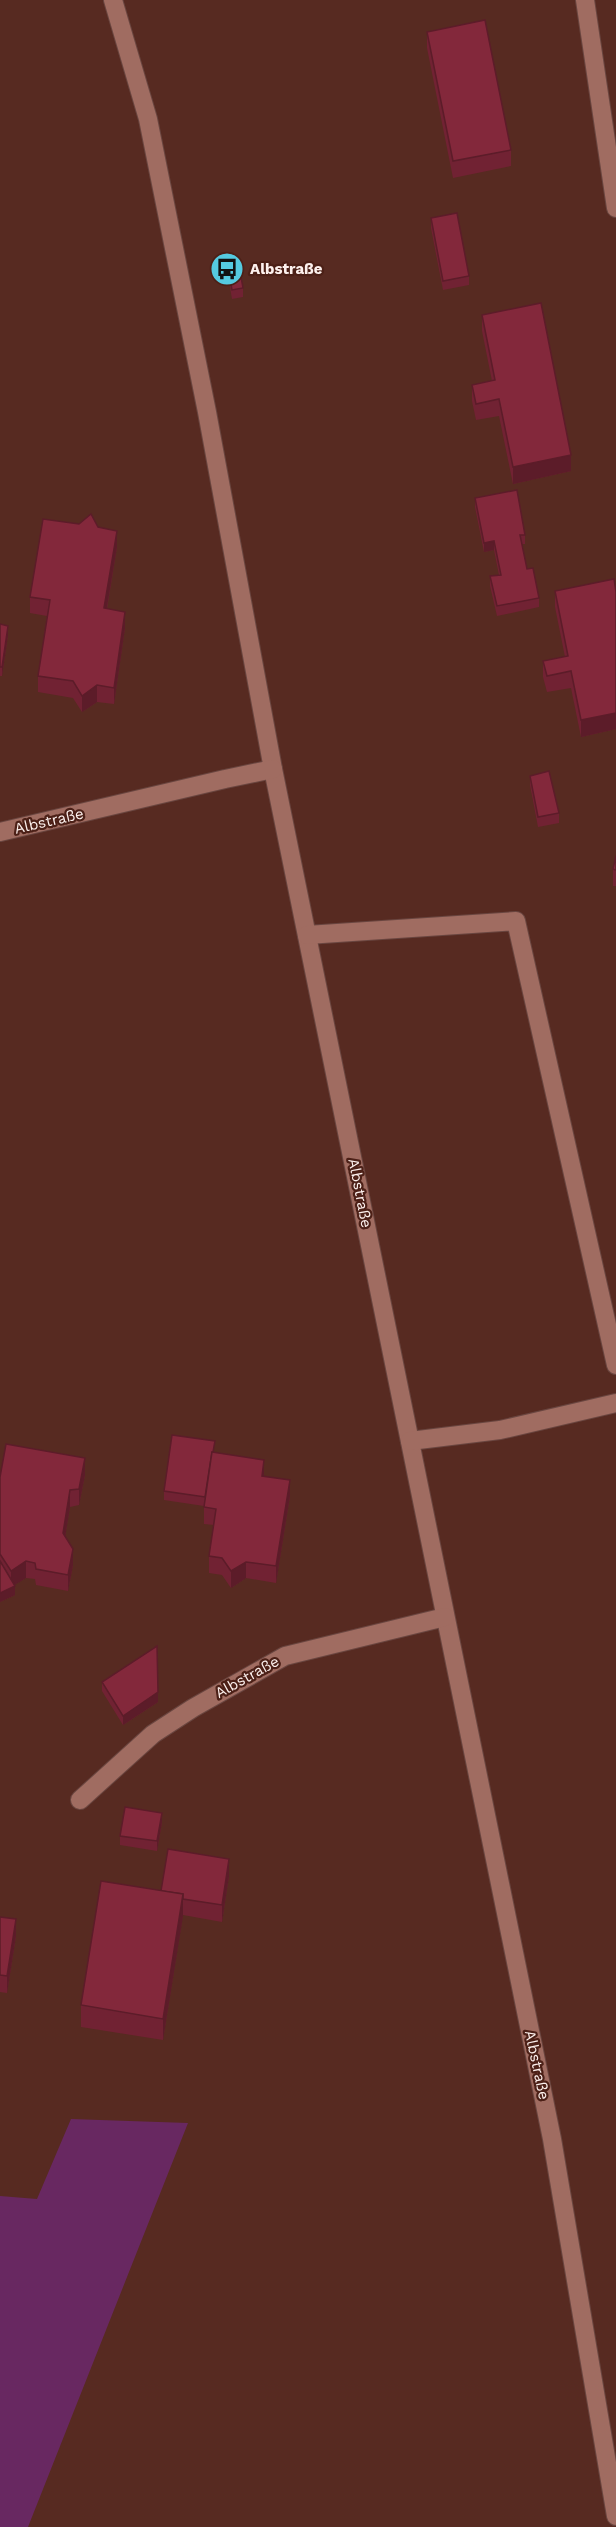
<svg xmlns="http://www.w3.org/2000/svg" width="616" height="2527" viewBox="0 0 616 2527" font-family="'Work Sans',sans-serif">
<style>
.green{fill:#682861}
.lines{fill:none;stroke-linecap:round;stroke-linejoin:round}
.minor-casing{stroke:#6a4640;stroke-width:20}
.minor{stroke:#a06c61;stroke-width:18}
.wall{fill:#712233}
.shaded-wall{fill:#5c1c29}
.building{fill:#83283b;stroke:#5c1c29;stroke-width:1.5}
.labels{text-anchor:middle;stroke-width:4.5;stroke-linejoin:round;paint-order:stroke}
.poi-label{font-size:15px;font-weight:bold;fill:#fdf1ee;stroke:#4c2017;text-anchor:start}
.street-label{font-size:15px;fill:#fdf1ee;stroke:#4c2017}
</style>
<rect width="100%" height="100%" fill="#572a21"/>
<polygon class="green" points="71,2119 188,2123 28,2527 0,2527 0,2196 37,2199"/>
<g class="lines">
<g class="minor-casing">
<g id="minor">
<polyline points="113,0 148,119 207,412 273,769 552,2139 616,2516"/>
<polyline points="585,0 616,208"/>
<polyline points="0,832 225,779 273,769"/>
<polyline points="307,935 516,921 616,1365"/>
<polyline points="410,1441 500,1430 616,1403"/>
<polyline points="80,1800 153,1734 193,1708 285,1656 445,1617"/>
</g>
</g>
<use href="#minor" class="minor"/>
</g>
<g class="wall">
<polygon points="427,32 511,150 511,166 453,178 427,48"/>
<polygon points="431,218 469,276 469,285 443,290 431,228"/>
<polygon points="228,267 243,288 243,297 232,299 228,276"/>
<polygon points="482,315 571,471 513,484 499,416 476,420 472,401 472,385 492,381 482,331"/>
<polygon points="475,498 525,535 525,544 522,544 527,569 539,598 539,607 497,616 490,586 490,576 499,575 494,550 484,552 475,507"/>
<polygon points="98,527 117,547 107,609 125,628 114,704 97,702 82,712 73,698 38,692 38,676 47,616 30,613 30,597"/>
<polygon points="555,591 616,592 616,729 581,737 571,688 547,692 543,677 543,661 565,657 555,607"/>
<polygon points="0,624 8,635 2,676 0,676"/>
<polygon points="530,776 559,813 559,823 538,827 530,785"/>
<polygon points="616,856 616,886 613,886 613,869"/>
<polygon points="214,1453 264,1476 290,1496 276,1583 246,1578 231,1588 222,1575 209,1573 209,1556 214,1525 204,1524 204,1506 164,1500 164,1491"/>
<polygon points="85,1475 79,1505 70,1507 65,1537 73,1565 68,1591 36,1585 35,1579 26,1578 14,1585 15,1595 0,1602 0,1477"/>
<polygon points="102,1682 158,1702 123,1725 102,1691"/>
<polygon points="162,1822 157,1851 120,1845 120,1836"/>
<polygon points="229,1876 222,1922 183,1915 163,2040 81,2027 81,2005 161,1891"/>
<polygon points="0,1917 16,1936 7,1993 0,1992"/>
</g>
<g class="shaded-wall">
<polygon points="571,455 571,471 513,484 513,467"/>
<polygon points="117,531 117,547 104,625 104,608"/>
<polygon points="494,541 494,550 484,552 484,543"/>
<polygon points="125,612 125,628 114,704 114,688"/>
<polygon points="8,626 8,635 2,676 2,667"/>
<polygon points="97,685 97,702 82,712 82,696"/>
<polygon points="616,713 616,729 581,737 581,720"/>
<polygon points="85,1458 85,1475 79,1505 79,1489"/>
<polygon points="264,1460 264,1476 262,1476"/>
<polygon points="290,1480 290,1496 276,1583 276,1566"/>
<polygon points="70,1490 70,1507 63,1550 63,1533"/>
<polygon points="73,1549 73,1565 68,1591 68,1575"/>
<polygon points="26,1561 26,1578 13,1586 15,1586 15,1595 0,1602 0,1593 11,1587 11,1571"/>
<polygon points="246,1562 246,1578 231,1588 231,1571"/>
<polygon points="158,1692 158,1702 123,1725 123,1716"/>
<polygon points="162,1813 162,1822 157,1851 157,1841"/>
<polygon points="229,1859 229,1876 222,1922 222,1905"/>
<polygon points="183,1894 183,1916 163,2040 163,2019"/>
<polygon points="16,1919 16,1936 7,1993 7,1976"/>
</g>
<g class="building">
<polygon points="485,20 511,150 453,161 427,32"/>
<polygon points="457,213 469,276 443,281 431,218"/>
<polygon points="239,265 243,288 232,290 228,267"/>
<polygon points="541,303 571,455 513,467 499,399 476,404 472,385 495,380 482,315"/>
<polygon points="517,490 525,535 520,535 527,569 533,568 539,598 497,606 490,576 501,575 494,541 484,543 475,498"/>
<polygon points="91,514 98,527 117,531 104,608 125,612 114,688 97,685 82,696 73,681 38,676 50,600 30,597 43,519 79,524"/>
<polygon points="614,579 616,592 616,713 581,720 571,671 547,676 543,661 568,656 555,591"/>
<polygon points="0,624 8,626 2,667 0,667"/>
<polygon points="549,771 559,813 538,817 530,776"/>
<polygon points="616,856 616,870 613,869"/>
<polygon points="172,1435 215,1441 213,1452 212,1452 205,1497 164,1491"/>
<polygon points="6,1444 85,1458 79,1489 70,1490 63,1533 73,1549 68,1575 36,1569 35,1563 26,1561 11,1571 0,1554 0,1477"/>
<polygon points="212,1452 264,1460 262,1476 290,1480 276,1566 246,1562 231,1571 222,1558 209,1556 216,1509 204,1507"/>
<polygon points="0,1561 15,1586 0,1593"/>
<polygon points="157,1646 158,1692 123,1716 102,1682"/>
<polygon points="125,1807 162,1813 157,1841 120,1836"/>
<polygon points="168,1849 229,1859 222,1905 183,1899 183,1894 161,1891"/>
<polygon points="101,1881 183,1894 163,2019 81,2005"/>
<polygon points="0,1917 16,1919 7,1976 0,1975"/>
</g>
<defs>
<g id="bus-disc" transform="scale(1.725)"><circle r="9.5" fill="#55cae0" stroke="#4c2017"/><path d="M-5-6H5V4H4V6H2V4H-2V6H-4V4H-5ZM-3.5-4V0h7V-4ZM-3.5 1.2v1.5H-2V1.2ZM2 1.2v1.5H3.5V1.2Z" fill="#111"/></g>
</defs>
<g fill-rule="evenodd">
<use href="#bus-disc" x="227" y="269"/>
</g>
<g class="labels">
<g class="poi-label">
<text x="250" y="274">Albstraße</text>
</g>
<g class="street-label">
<text transform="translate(49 821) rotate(-13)" y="5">Albstraße</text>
<text transform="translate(360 1193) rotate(79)" y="5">Albstraße</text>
<text transform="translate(247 1677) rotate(-29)" y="5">Albstraße</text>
<text transform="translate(537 2065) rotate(78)" y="5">Albstraße</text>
</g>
</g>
</svg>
